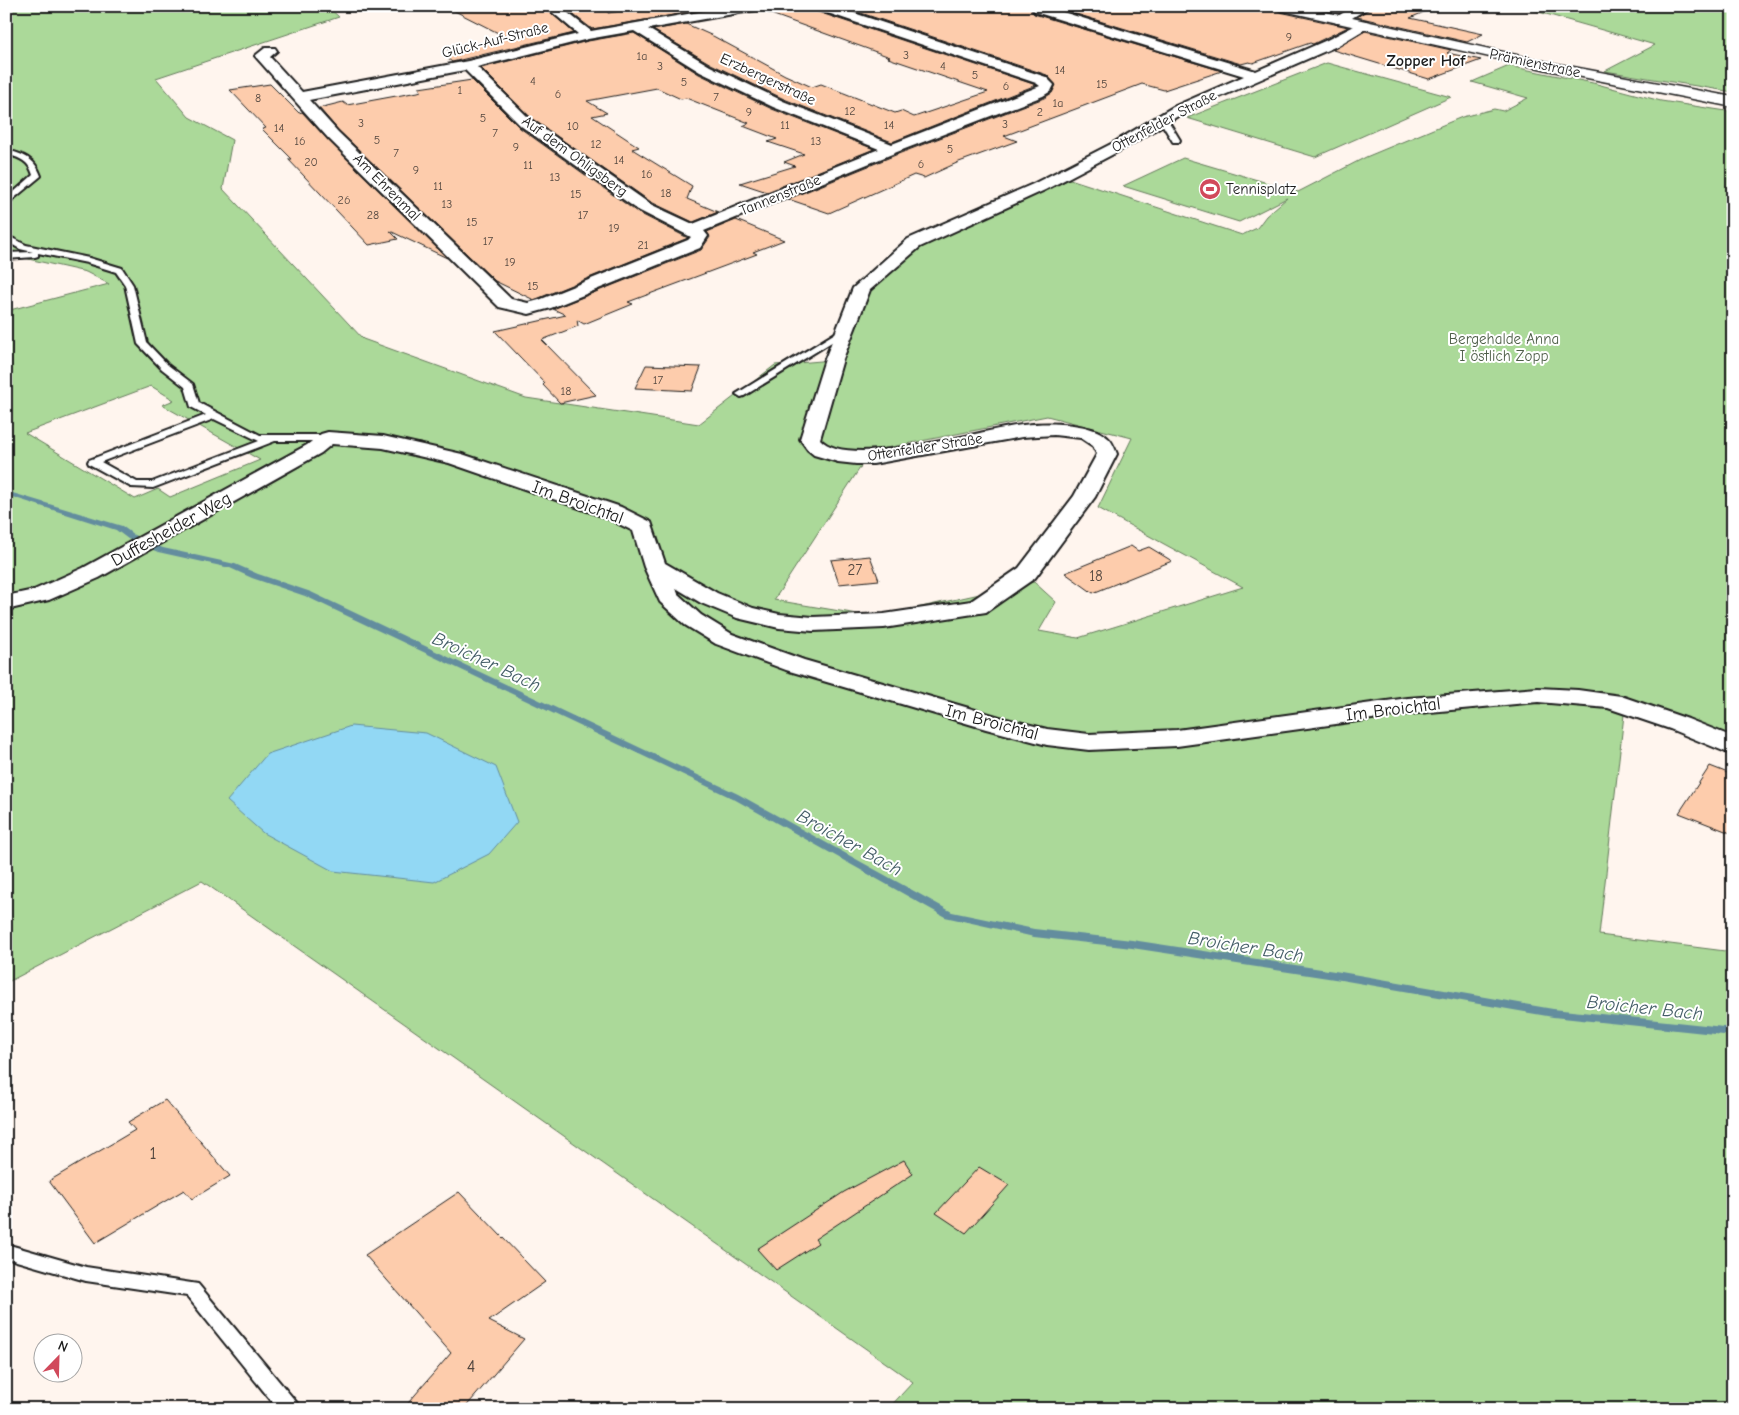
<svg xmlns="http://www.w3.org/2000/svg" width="1739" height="1415" viewBox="0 0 1739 1415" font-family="'Comic Neue',sans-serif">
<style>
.green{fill:#abd999;stroke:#647a5a;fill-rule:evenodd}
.water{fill:#92d8f4;stroke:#638d9e}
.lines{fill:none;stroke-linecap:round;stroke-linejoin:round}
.stream{fill:#638d9e;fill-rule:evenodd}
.building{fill:#fdccac;stroke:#1c1c1c}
.service-casing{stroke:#1c1c1c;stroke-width:4}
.minor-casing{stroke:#1c1c1c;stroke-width:4}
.secondary-casing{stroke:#1c1c1c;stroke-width:3}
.service{fill:#fff;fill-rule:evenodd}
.minor{fill:#fff;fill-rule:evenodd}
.secondary{fill:#fff;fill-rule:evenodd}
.labels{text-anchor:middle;stroke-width:4;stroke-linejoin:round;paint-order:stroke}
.far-number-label{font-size:12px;fill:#544840}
.far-street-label{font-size:15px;fill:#1c1c1c;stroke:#fff}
.far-poi-label{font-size:15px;fill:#1c1c1c;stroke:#fff;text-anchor:start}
.far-park-label{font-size:15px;fill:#4e5e48;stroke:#fff}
.number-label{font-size:15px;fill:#544840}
.far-neighbourhood-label{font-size:16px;font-weight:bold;fill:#1c1c1c;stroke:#fff}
.street-label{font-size:18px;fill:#1c1c1c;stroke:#fff}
.near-number-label{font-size:18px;fill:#544840}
.water-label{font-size:19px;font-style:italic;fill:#455e68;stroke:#fff}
</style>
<rect width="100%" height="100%" fill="#fff5ee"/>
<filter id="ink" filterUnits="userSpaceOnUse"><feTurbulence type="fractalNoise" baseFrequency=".02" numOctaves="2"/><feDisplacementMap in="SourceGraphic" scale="10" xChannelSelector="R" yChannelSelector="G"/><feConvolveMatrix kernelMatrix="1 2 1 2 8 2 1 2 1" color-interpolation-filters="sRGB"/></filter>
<g filter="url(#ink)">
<g class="green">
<path d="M6,6H327L339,17L156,78L189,117L232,140L223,189L363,339L526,398L699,424L775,365L844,359L871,290L922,245L1070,179L1242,235L1257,228L1266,216L1287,198L1239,222L1123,186L1183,158L1298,192L1366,157L1462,117L1494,109L1503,111L1528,98L1472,82L1509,66L1593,83L1661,101L1733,112V736L1626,697L1599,935L1733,952V1409H888L913,1382L202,881L6,983V311L109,284L86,272L6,254V184L12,178L6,174ZM151,386L174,400L162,405L260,460L170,497L158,489L135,499L25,433ZM1047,416L1132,438L1098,508L1243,587L1078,638L1039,631L1056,602L1034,582L876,617L774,600L871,451Z"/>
<polygon points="1518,6 1733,6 1733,92 1605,71 1655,45"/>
<polygon points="1327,63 1451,97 1315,157 1187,118"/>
</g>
<polygon class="water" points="351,726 426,733 496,767 517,822 489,854 434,882 333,871 263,833 227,801 267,754"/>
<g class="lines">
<polygon class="stream" points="6,491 122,526 134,535 163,548 235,564 258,574 311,592 738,794 952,912 1034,929 1132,940 1341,972 1553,1009 1733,1028 1733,1036 1553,1017 1341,980 1132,948 1034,937 945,917 732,798 305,596 252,578 230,568 158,552 128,539 116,530 6,495"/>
</g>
<g class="building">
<polygon points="445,6 543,6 574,33 452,62 443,55 453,53 447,49 508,38"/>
<polygon points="562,6 607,6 608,13 654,6 693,6 691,12 592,29"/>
<polygon points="764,6 812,6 815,11 1036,85 892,142 784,99 711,64 653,30 686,24 713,36 785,75 812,87 821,84 895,113 901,111 914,117 988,92 888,58 890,57 760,10"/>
<polygon points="840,6 1033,6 1031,10 1034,14 1222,71 1164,90 1142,84 1004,136 1017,141 959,162 924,178 914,175 829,213 788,199 898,154 1044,98 1052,93 1056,85 1047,75"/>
<polygon points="1050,6 1271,6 1280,12 1348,27 1313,44 1310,43 1253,63 1249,62 1241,64"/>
<polygon points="1309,6 1351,6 1339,13"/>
<polygon points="1373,6 1438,6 1410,18 1483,34 1467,42 1357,17"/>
<polygon points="1365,31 1451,50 1447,53 1481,60 1429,79 1333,50"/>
<polygon points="634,33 699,74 772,109 874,149 767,192 740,183 795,166 784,162 804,154 768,142 777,139 743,126 749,123 686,98 681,99 657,88 587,101 607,113 592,116 639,147 632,149 692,186 687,199 718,212 693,222 651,202 532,119 481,68 588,41"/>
<polygon points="472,80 520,128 637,212 688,238 534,300 495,281 339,131 319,108 343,102 347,105 418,92 421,91 419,88"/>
<polygon points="270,84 299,113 302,112 327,139 447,258 390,231 398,239 369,245 288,159 292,159 262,129 266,128 230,90"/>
<polygon points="736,220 784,240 753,252 757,254 628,302 633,304 584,324 577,320 578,326 542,340 596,395 560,403 543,385 545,383 495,331 566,315 553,309 701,250 710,237 707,232"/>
<polygon points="646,365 701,367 692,391 635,388"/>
<polygon points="1131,546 1138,551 1149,547 1172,561 1093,593 1065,573"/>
<polygon points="870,556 879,580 839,584 831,560"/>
<polygon points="1710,766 1733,775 1733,834 1679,813"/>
<polygon points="165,1100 230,1176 192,1199 184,1190 95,1243 49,1181 135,1130 128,1122"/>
<polygon points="904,1160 913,1174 815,1239 818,1243 776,1270 757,1249 844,1192"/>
<polygon points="979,1167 1009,1185 966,1233 936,1213"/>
<polygon points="459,1192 545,1282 489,1321 524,1339 464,1409 403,1409 451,1353 365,1255"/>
</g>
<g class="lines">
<g class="service-casing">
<g id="service">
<polygon points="1160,117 1166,117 1180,140 1179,142 1173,142 1159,119"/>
<path d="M6,150C23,154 35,158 41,176L6,205V199L33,175C29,161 20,158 6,154Z"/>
<path d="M6,235L26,245L89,258L122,268L133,285L147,343L168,365L193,384L199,403L260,435H328L333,438L328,441H275L153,488L131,487L89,464L88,462L89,460L206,415L191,407L185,387L162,369L138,344L125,285L116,272L87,263L38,253V256L35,257L6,259V253L33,252L20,249L6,241ZM214,419L259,441L152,482H137L101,462Z"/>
<polygon points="845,327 848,328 848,332 744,396 741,397 736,394"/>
<polygon points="6,1244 86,1267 198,1284 297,1403 299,1409 278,1409 187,1296 86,1281 6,1258"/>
</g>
</g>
<g class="minor-casing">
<g id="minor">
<path d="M545,6H559L591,31L733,6H762L756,10L648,29L710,66L783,101L892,144L1040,86L1036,83L816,9L814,6H833L1046,77L1054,85L1051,91L1043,96L897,152L704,231L708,236L700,248L551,308L529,314L499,307L328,138L255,56L265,48H275L277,51L270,57L302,92L468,61L578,34ZM634,31L700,72L773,107L879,149L693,224L650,204L531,120L477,67L588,39ZM465,70L521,126L638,210L691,237L688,240L539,300L528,303L511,299L338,132L309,100Z"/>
<path d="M1035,6H1043L1256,71L1327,40L1362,22L1366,21L1372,25L1337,46L1183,113L1123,149L1045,190L920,247L870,290L843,359L820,439C847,471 982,429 1023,425C1040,423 1056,423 1073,425C1085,427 1098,429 1108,438C1112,441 1115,449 1117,454L1095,497L1035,578L986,612L884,628L813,631L779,628L737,618L701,603L676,588L678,594L701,615L732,634L804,660L1003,718L1047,729L1089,734L1177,730L1408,698L1538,688L1578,690L1621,696L1688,719L1733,737V755L1670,729L1608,708L1538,702L1408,714L1177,746L1089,750L1047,745L986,729L786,670L716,644L685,625L660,602L644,567L633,531L605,517L449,463L383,448L332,444L321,453L99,578L49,600L6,610V596L34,590L83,568L307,445L321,434L328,432L383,436L462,454L621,507L651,522L665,563L717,593L753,608L779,614L813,617L884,614L971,601L1019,568L1074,496L1097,454L1093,446L1081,438L1054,435L1022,437L873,464H856L838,462L814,455L808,450L800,439L825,359L853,288L908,239L1033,184L1113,143L1173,107L1244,76L1035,12L1033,9Z"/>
<polygon points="1355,6 1371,6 1344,23 1336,23 1334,20 1336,17"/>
</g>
</g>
<g class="secondary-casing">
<polygon id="secondary" points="1273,6 1299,6 1552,63 1733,97 1733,107 1552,71 1280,10"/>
</g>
<use href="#service" class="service"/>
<use href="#minor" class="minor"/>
<use href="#secondary" class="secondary"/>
</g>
</g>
<defs>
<g id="stadium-disc" transform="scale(1.125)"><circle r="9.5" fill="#d1495b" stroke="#fff"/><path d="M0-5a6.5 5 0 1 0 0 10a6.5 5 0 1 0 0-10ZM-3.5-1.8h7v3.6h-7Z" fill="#fff"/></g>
</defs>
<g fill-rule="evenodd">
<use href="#stadium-disc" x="1210" y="189"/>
</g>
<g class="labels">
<g class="far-number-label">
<text x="1289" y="41">9</text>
<text x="906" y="59">3</text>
<text x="642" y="60">1a</text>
<text x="660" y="70">3</text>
<text x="943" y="70">4</text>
<text x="1060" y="74">14</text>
<text x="975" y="79">5</text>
<text x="533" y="85">4</text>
<text x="684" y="86">5</text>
<text x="1102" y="88">15</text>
<text x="1006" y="90">6</text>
<text x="460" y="94">1</text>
<text x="558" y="98">6</text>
<text x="716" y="101">7</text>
<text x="258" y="102">8</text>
<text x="1058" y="107">1a</text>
<text x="850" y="115">12</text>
<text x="749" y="116">9</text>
<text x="1040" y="116">2</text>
<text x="483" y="122">5</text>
<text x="361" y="127">3</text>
<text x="1005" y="128">3</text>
<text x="785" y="129">11</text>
<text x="889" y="129">14</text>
<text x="573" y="130">10</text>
<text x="279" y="132">14</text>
<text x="495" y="137">7</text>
<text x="377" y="144">5</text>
<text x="300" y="145">16</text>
<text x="816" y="145">13</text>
<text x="596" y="148">12</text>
<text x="516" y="151">9</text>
<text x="950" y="153">5</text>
<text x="396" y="157">7</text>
<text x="619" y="164">14</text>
<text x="311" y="166">20</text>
<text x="921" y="168">6</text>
<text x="528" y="169">11</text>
<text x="416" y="174">9</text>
<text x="647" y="178">16</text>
<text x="555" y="181">13</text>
<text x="438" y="190">11</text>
<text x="666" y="197">18</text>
<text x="576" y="198">15</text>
<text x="344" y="204">26</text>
<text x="447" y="208">13</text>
<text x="373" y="219">28</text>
<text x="583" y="219">17</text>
<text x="472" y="226">15</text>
<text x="614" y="232">19</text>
<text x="488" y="245">17</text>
<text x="643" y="249">21</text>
<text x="510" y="266">19</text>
<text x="533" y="290">15</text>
<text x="658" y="384">17</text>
<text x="566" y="395">18</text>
</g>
<g class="far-street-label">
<text transform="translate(495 40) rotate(-14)" y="5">Glück-Auf-Straße</text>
<text transform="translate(1535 63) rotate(12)" y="5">Prämienstraße</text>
<text transform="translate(768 79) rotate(25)" y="5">Erzbergerstraße</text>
<text transform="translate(1164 121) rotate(-28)" y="5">Ottenfelder Straße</text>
<text transform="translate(575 156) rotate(36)" y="5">Auf dem Ohligsberg</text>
<text transform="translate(387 187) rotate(45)" y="5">Am Ehrenmal</text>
<text transform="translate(780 195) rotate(-22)" y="5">Tannenstraße</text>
<text transform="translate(925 447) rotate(-9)" y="5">Ottenfelder Straße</text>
</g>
<g class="far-poi-label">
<text x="1226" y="194">Tennisplatz</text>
</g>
<g class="far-park-label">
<text x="1504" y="344">Bergehalde Anna<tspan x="1504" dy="17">I östlich Zopp</tspan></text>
</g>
<g class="number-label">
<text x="855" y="575">27</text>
<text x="1096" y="581">18</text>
</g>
<g class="far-neighbourhood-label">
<text x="1426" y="66">Zopper Hof</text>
</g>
<g class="street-label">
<text transform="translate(578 502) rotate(20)" y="6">Im Broichtal</text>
<text transform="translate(171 529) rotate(-29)" y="6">Duffesheider Weg</text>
<text transform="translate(1393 709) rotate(-7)" y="6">Im Broichtal</text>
<text transform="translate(992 722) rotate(15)" y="6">Im Broichtal</text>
</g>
<g class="near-number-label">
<text x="153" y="1159">1</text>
<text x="471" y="1372">4</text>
</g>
<g class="water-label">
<text transform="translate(487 661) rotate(25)" y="7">Broicher Bach</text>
<text transform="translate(850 842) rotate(29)" y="7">Broicher Bach</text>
<text transform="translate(1246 946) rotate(9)" y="7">Broicher Bach</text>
<text transform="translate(1645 1007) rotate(6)" y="7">Broicher Bach</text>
</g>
</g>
<rect width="1739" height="1415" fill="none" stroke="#fff" stroke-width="25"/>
<rect x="12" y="12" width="1714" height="1390" fill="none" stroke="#1c1c1c" stroke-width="2" filter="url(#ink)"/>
<g transform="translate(58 1358) rotate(23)"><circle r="24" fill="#ffffff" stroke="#a4a4a4"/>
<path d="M0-4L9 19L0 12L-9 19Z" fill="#d1495b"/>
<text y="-8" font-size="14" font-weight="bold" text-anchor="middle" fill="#1c1c1c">N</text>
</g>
</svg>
